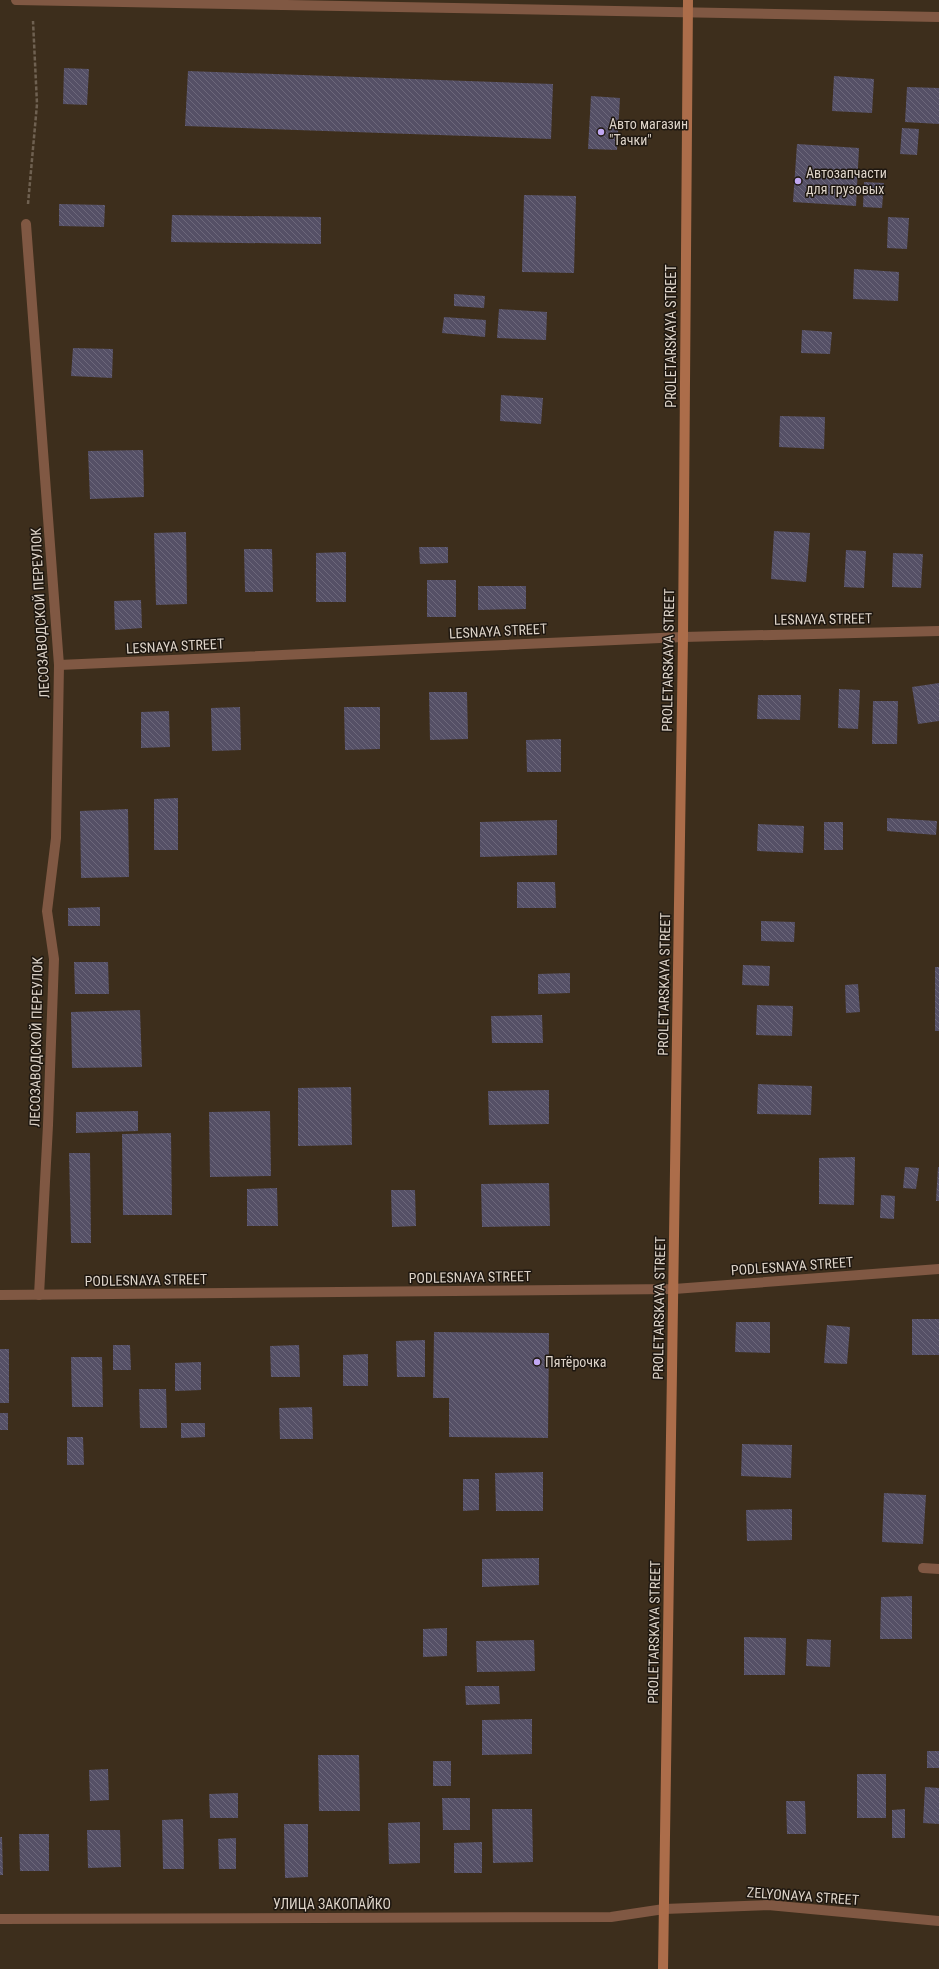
<svg xmlns="http://www.w3.org/2000/svg" width="939" height="1969" viewBox="0 0 939 1969" font-family="'Roboto Condensed',sans-serif">
<style>
.building{fill:url(#building-back-hatch)}
.lines{fill:none;stroke-linecap:round;stroke-linejoin:round}
.path{stroke:#6f6151;stroke-width:2.5;stroke-dasharray:4 2;stroke-linecap:butt}
.lane{stroke:#805843;stroke-width:10}
.street{stroke:#805843;stroke-width:10}
.secondary{stroke:#ac6d4a;stroke-width:10}
.poi-dot{fill:#c1a8f3;stroke:#1e1710;stroke-width:1.5}
.labels{text-anchor:middle;stroke-width:3;stroke-linejoin:round;paint-order:stroke}
.poi-label{font-size:14px;fill:#ded4c9;stroke:#1e1710;text-anchor:start}
.street-label{font-size:14px;fill:#ded4c9;stroke:#1e1710}
</style>
<defs>
<pattern id="building-back-hatch" width="6" height="6" patternUnits="userSpaceOnUse"><rect width="6" height="6" fill="#555066"/><path d="M-1 5l2 2M0 0l6 6M5-1l2 2" fill="none" stroke="#6d687b"/></pattern>
</defs>
<rect width="100%" height="100%" fill="#3d2e1c"/>
<g class="building">
<polygon points="64,68 89,69 87,105 63,104"/>
<polygon points="188,71 553,84 551,139 185,126"/>
<polygon points="834,76 874,79 872,113 832,111"/>
<polygon points="907,87 939,88 939,124 905,122"/>
<polygon points="591,96 620,98 617,150 588,149"/>
<polygon points="902,128 919,129 917,155 900,154"/>
<polygon points="797,144 859,148 856,206 793,202"/>
<polygon points="864,182 884,183 882,208 863,207"/>
<polygon points="524,195 576,196 574,273 522,272"/>
<polygon points="59,204 105,205 104,227 59,226"/>
<polygon points="172,215 321,217 321,244 171,242"/>
<polygon points="888,217 909,218 907,249 887,248"/>
<polygon points="854,269 899,272 898,301 853,299"/>
<polygon points="454,294 485,296 484,308 454,306"/>
<polygon points="499,309 547,312 546,340 497,338"/>
<polygon points="444,317 486,320 485,337 442,333"/>
<polygon points="802,330 832,332 830,354 801,353"/>
<polygon points="73,348 113,349 112,378 71,376"/>
<polygon points="501,395 543,398 541,424 500,421"/>
<polygon points="780,416 825,417 824,449 779,447"/>
<polygon points="143,450 144,497 90,499 88,451"/>
<polygon points="774,531 810,533 806,582 771,579"/>
<polygon points="186,532 187,604 156,605 154,533"/>
<polygon points="419,547 448,547 448,563 420,564"/>
<polygon points="244,549 272,549 273,592 245,592"/>
<polygon points="846,550 866,551 864,588 844,587"/>
<polygon points="346,552 346,602 316,602 316,553"/>
<polygon points="893,553 923,554 921,588 892,587"/>
<rect x="427" y="580" width="29" height="37"/>
<polygon points="478,586 526,586 526,609 478,610"/>
<polygon points="141,600 142,628 115,630 114,601"/>
<polygon points="939,683 939,721 918,724 912,687"/>
<polygon points="839,689 860,690 858,729 838,728"/>
<polygon points="429,692 467,692 468,739 430,740"/>
<polygon points="758,695 801,695 800,720 757,719"/>
<polygon points="873,701 898,701 897,744 872,744"/>
<polygon points="240,707 241,750 212,751 211,708"/>
<polygon points="344,707 380,707 380,749 345,750"/>
<polygon points="169,711 170,747 141,748 141,712"/>
<polygon points="561,739 561,772 527,772 526,740"/>
<polygon points="178,798 178,850 154,850 154,799"/>
<polygon points="128,809 129,877 81,878 80,811"/>
<polygon points="887,818 937,821 936,835 887,831"/>
<polygon points="557,820 557,855 480,857 480,822"/>
<rect x="824" y="822" width="19" height="28"/>
<polygon points="758,824 804,826 803,853 757,851"/>
<polygon points="517,882 555,882 556,908 517,908"/>
<polygon points="100,907 100,926 68,926 68,908"/>
<polygon points="761,921 795,922 794,942 761,941"/>
<polygon points="74,962 108,962 109,994 75,994"/>
<polygon points="743,965 770,966 769,986 742,985"/>
<rect x="935" y="967" width="4" height="64"/>
<polygon points="570,973 570,993 538,994 538,974"/>
<polygon points="858,984 860,1012 846,1013 845,985"/>
<polygon points="757,1005 793,1006 792,1036 756,1035"/>
<polygon points="140,1010 142,1067 72,1068 71,1012"/>
<polygon points="542,1015 543,1043 492,1043 491,1016"/>
<polygon points="758,1084 812,1086 811,1115 757,1114"/>
<polygon points="351,1087 352,1145 298,1146 298,1088"/>
<polygon points="549,1090 549,1124 489,1125 488,1091"/>
<polygon points="138,1111 138,1131 76,1133 76,1112"/>
<polygon points="270,1111 271,1176 210,1177 209,1112"/>
<polygon points="171,1133 172,1215 123,1215 122,1134"/>
<polygon points="69,1153 90,1153 91,1243 71,1243"/>
<polygon points="855,1157 854,1205 819,1204 819,1158"/>
<polygon points="905,1167 919,1168 916,1189 903,1188"/>
<polygon points="938,1167 939,1167 939,1201 936,1201"/>
<polygon points="549,1183 550,1226 482,1227 481,1184"/>
<polygon points="277,1188 278,1226 247,1226 247,1189"/>
<polygon points="391,1190 415,1190 416,1226 392,1227"/>
<polygon points="881,1195 895,1196 894,1219 880,1218"/>
<rect x="912" y="1319" width="27" height="36"/>
<polygon points="736,1322 770,1322 770,1353 735,1352"/>
<polygon points="827,1325 850,1327 847,1364 824,1363"/>
<polygon points="434,1332 549,1333 548,1438 449,1437 449,1398 433,1398"/>
<polygon points="425,1340 425,1377 397,1377 396,1341"/>
<polygon points="113,1345 130,1345 131,1370 113,1370"/>
<polygon points="299,1345 300,1377 271,1377 270,1346"/>
<rect x="0" y="1349" width="9" height="54"/>
<polygon points="368,1354 368,1386 343,1386 343,1355"/>
<polygon points="71,1357 102,1357 103,1407 72,1407"/>
<polygon points="201,1362 201,1390 175,1391 175,1363"/>
<polygon points="139,1389 166,1389 167,1428 140,1428"/>
<polygon points="312,1407 313,1439 280,1439 279,1408"/>
<rect x="0" y="1413" width="8" height="17"/>
<polygon points="181,1423 205,1423 205,1437 181,1438"/>
<polygon points="67,1437 83,1437 84,1465 67,1465"/>
<polygon points="742,1444 792,1445 791,1478 741,1476"/>
<polygon points="543,1472 543,1511 496,1511 495,1473"/>
<polygon points="463,1479 479,1479 479,1510 463,1511"/>
<polygon points="884,1493 926,1495 923,1544 882,1542"/>
<polygon points="792,1509 792,1540 747,1541 746,1510"/>
<polygon points="539,1558 539,1585 482,1587 482,1559"/>
<polygon points="912,1596 912,1639 880,1639 881,1597"/>
<polygon points="447,1628 447,1656 423,1657 423,1629"/>
<polygon points="744,1637 786,1638 785,1675 744,1675"/>
<polygon points="807,1639 831,1640 830,1667 806,1666"/>
<polygon points="534,1640 535,1671 477,1672 476,1641"/>
<polygon points="465,1686 499,1686 500,1704 466,1705"/>
<polygon points="532,1719 532,1754 482,1755 482,1720"/>
<rect x="927" y="1751" width="12" height="17"/>
<polygon points="318,1755 359,1755 360,1811 319,1811"/>
<rect x="433" y="1761" width="18" height="25"/>
<polygon points="108,1769 109,1800 90,1801 89,1770"/>
<rect x="857" y="1774" width="29" height="44"/>
<polygon points="925,1787 939,1788 939,1824 923,1823"/>
<polygon points="238,1793 238,1818 210,1818 209,1794"/>
<polygon points="442,1798 470,1798 470,1830 443,1830"/>
<polygon points="786,1801 805,1801 806,1834 787,1834"/>
<polygon points="492,1809 532,1809 533,1862 493,1863"/>
<polygon points="905,1809 905,1838 892,1838 892,1810"/>
<polygon points="183,1819 184,1869 163,1869 162,1820"/>
<polygon points="420,1822 420,1863 389,1864 388,1823"/>
<polygon points="284,1824 308,1824 308,1877 285,1878"/>
<polygon points="87,1830 120,1830 121,1867 88,1868"/>
<polygon points="19,1834 49,1834 49,1871 20,1871"/>
<polygon points="0,1837 2,1837 3,1875 0,1875"/>
<polygon points="236,1838 236,1869 219,1869 218,1839"/>
<polygon points="482,1842 482,1873 454,1873 454,1843"/>
</g>
<g class="lines">
<polyline class="path" points="28,204 37,104 33,21"/>
<polyline class="lane" points="26,224 59,665 56,838 47,911 54,959 48,1125 39,1295"/>
<g class="street">
<polyline points="16,0 939,17"/>
<polyline points="59,665 683,637 939,631"/>
<polyline points="0,1295 674,1289 939,1269"/>
<polyline points="923,1568 939,1569"/>
<polyline points="0,1919 611,1917 664,1909 768,1905 939,1921"/>
</g>
<polyline class="secondary" points="663,1969 683,637 688,0"/>
</g>
<g class="poi-dot">
<circle cx="601" cy="132" r="4"/>
<circle cx="798" cy="181" r="4"/>
<circle cx="537" cy="1362" r="4"/>
</g>
<g class="labels">
<g class="poi-label">
<text x="609" y="129">Авто магазин<tspan x="609" dy="16">"Тачки"</tspan></text>
<text x="806" y="178">Автозапчасти<tspan x="806" dy="16">для грузовых</tspan></text>
<text x="545" y="1367">Пятёрочка</text>
</g>
<g class="street-label">
<text transform="translate(671 336) rotate(-90)" y="5">PROLETARSKAYA STREET</text>
<text transform="translate(40 613) rotate(-93)" y="5">ЛЕСОЗАВОДСКОЙ ПЕРЕУЛОК</text>
<text transform="translate(823 619) rotate(-1)" y="5">LESNAYA STREET</text>
<text transform="translate(498 631) rotate(-3)" y="5">LESNAYA STREET</text>
<text transform="translate(175 646) rotate(-3)" y="5">LESNAYA STREET</text>
<text transform="translate(668 660) rotate(-89)" y="5">PROLETARSKAYA STREET</text>
<text transform="translate(664 984) rotate(-89)" y="5">PROLETARSKAYA STREET</text>
<text transform="translate(36 1042) rotate(-89)" y="5">ЛЕСОЗАВОДСКОЙ ПЕРЕУЛОК</text>
<text transform="translate(792 1266) rotate(-4)" y="5">PODLESNAYA STREET</text>
<text transform="translate(470 1277) rotate(-1)" y="5">PODLESNAYA STREET</text>
<text transform="translate(146 1280) rotate(-1)" y="5">PODLESNAYA STREET</text>
<text transform="translate(659 1308) rotate(-89)" y="5">PROLETARSKAYA STREET</text>
<text transform="translate(654 1632) rotate(-89)" y="5">PROLETARSKAYA STREET</text>
<text transform="translate(803 1896) rotate(4)" y="5">ZELYONAYA STREET</text>
<text x="332" y="1909">УЛИЦА ЗАКОПАЙКО</text>
</g>
</g>
</svg>
